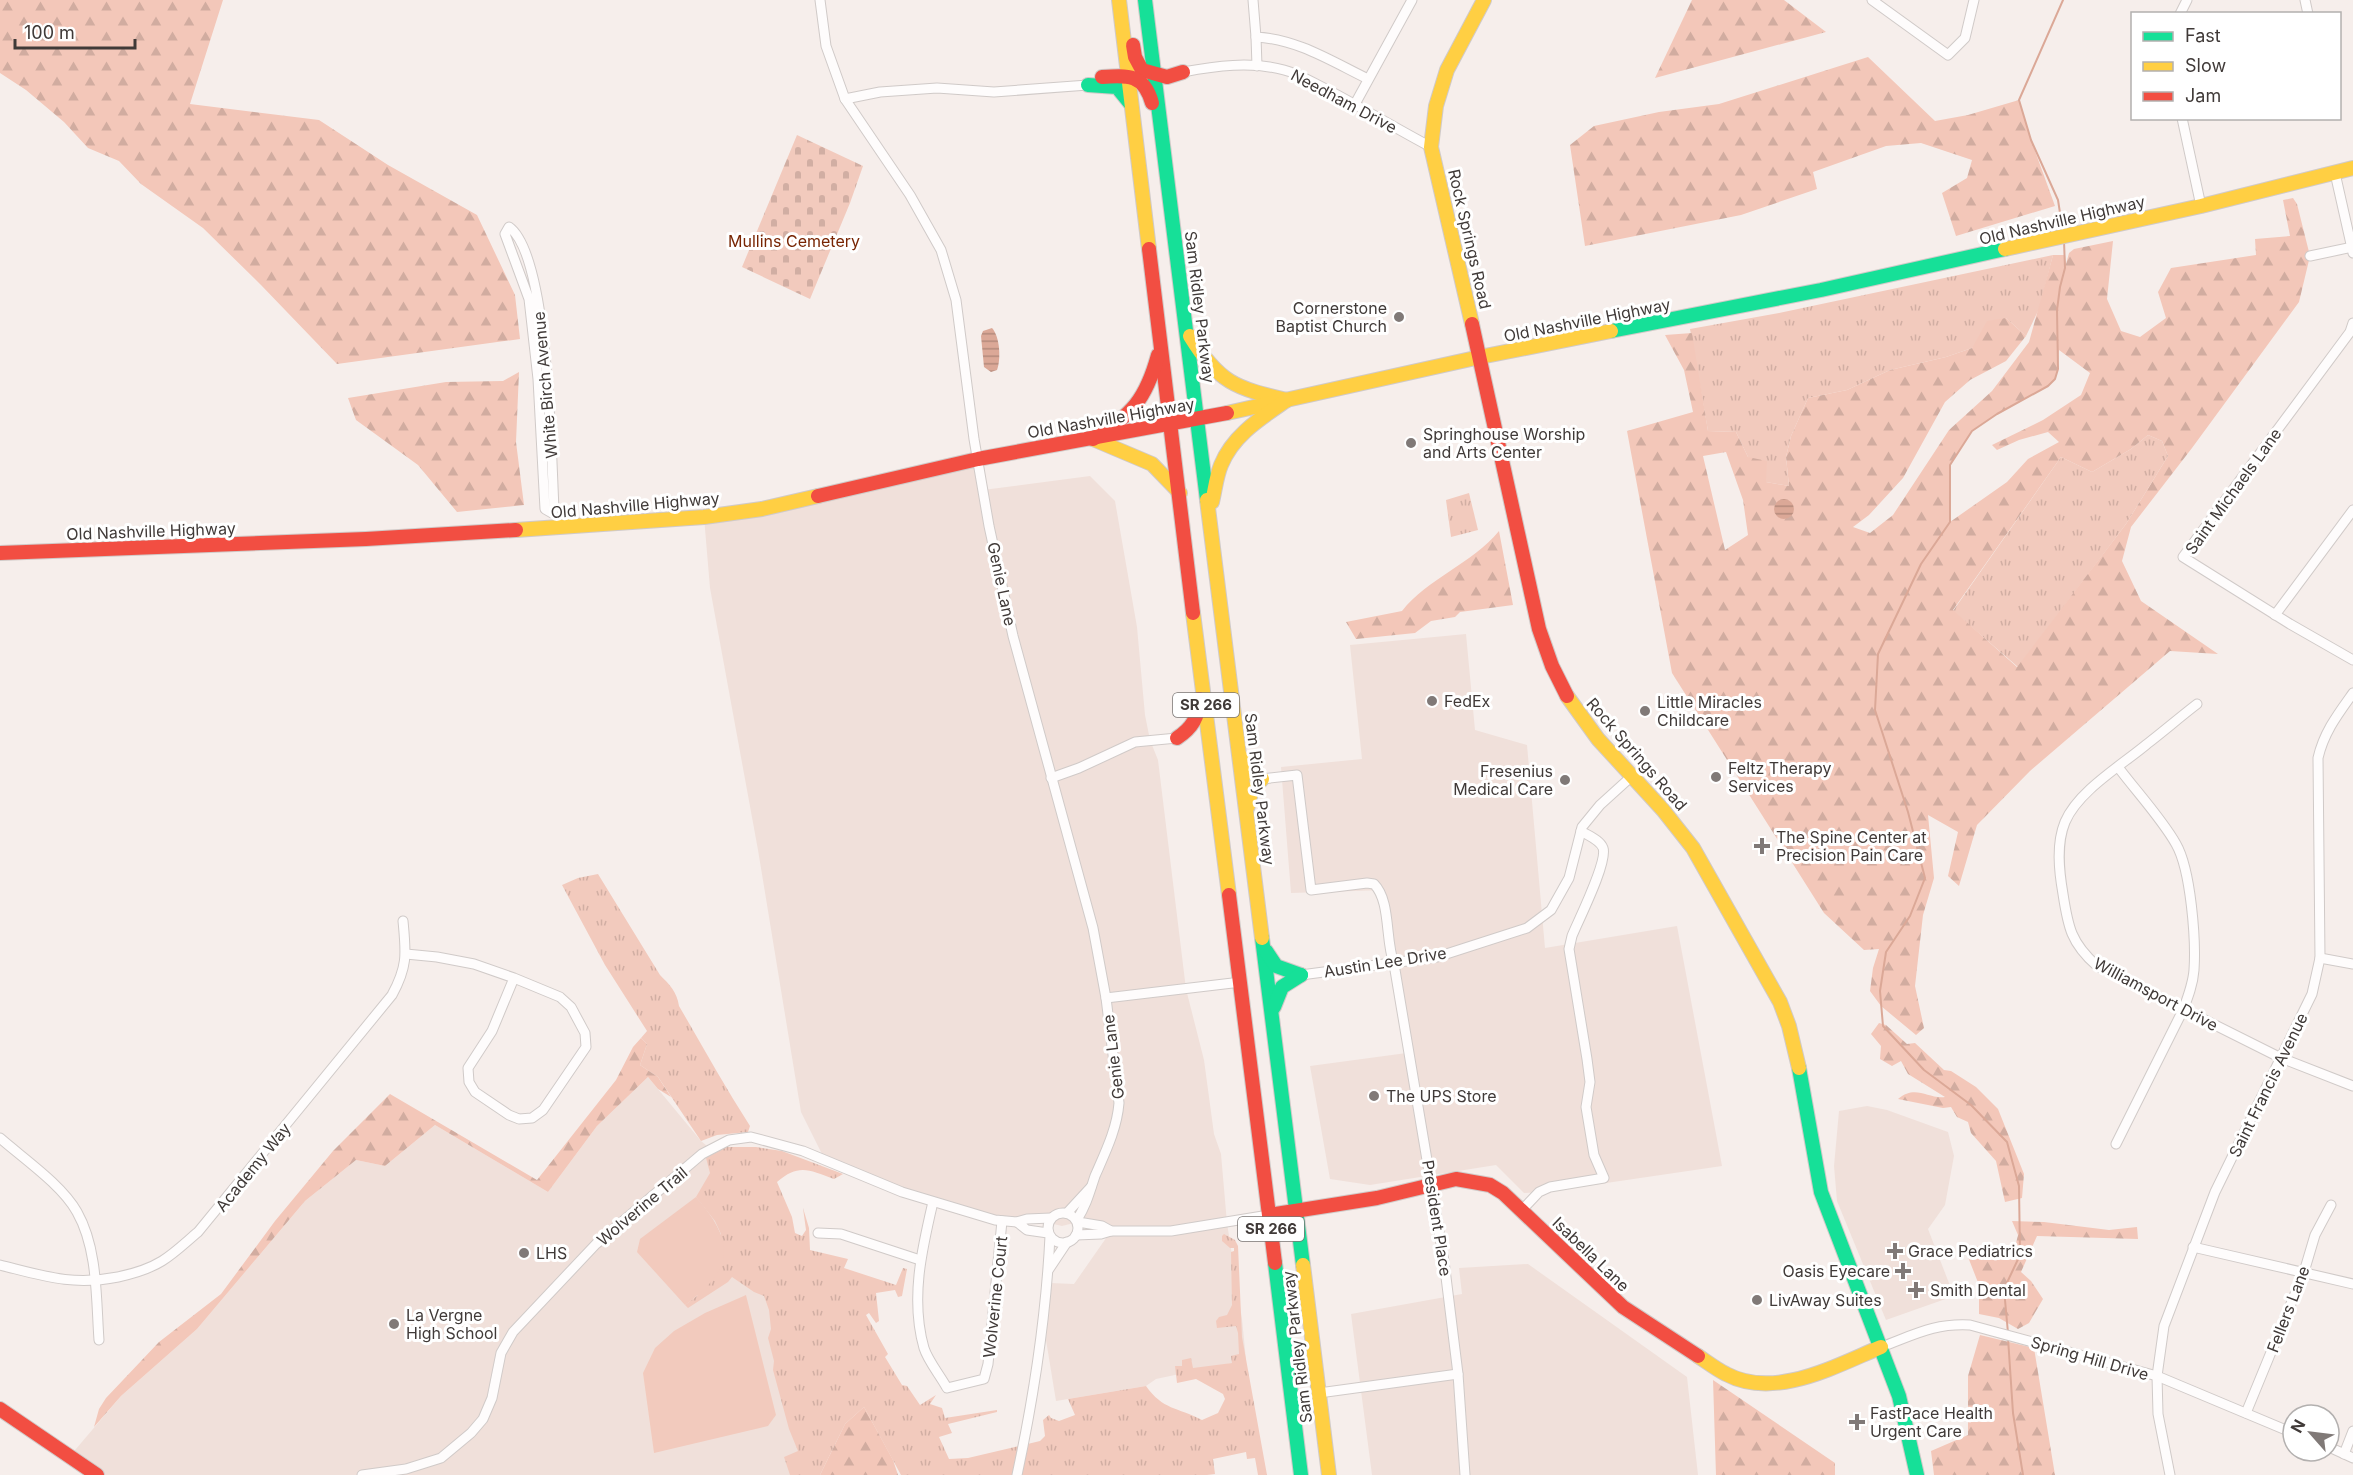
<svg xmlns="http://www.w3.org/2000/svg" width="2353" height="1475" viewBox="0 0 2353 1475" font-family="Inter,sans-serif">
<style>
.built{fill:#f0e0da}
.grass{fill:url(#grass-tufts)}
.forest{fill:url(#forest-firs);fill-rule:evenodd}
.cemetery{fill:url(#cemetery-stones)}
.garden{fill:#f2cabd}
.water{fill:url(#water-rules)}
.lines{fill:none;stroke-linecap:round;stroke-linejoin:round}
.stream{stroke:#dba897;stroke-width:2}
.street-casing{stroke:#d0cac8;stroke-width:11}
.fast-casing{stroke:#d0cac8;stroke-width:16}
.slow-casing{stroke:#d0cac8;stroke-width:16}
.jam-casing{stroke:#d0cac8;stroke-width:16}
.street{stroke:#fefcfc;stroke-width:9}
.fast{stroke:#16e098;stroke-width:14}
.slow{stroke:#ffcf43;stroke-width:14}
.jam{stroke:#f24e42;stroke-width:14}
.poi-dot{fill:#807977;stroke:#fff;stroke-width:2}
.labels{text-anchor:middle;stroke-width:6;stroke-linejoin:round;paint-order:stroke}
.shield{fill:#fff;stroke:#797574;stroke-width:1.5}
.shield-label{font-size:15px;font-weight:bold;fill:#403a38}
.street-label{font-size:16px;fill:#403a38;stroke:#fff}
.park-label{font-size:16px;fill:#782503;stroke:#fff}
.poi-label{font-size:16px;fill:#403a38;stroke:#fff;text-anchor:start}
</style>
<defs>
<pattern id="grass-tufts" width="24" height="20" patternUnits="userSpaceOnUse" patternTransform="scale(1.5)"><rect width="24" height="20" fill="#f2cabd"/><path d="M3 7l-1-3M5 7V3M7 7l1-3M15 17l-1-3M17 17v-4M19 17l1-3" fill="none" stroke="#d1aea3"/></pattern>
<pattern id="forest-firs" width="22" height="20" patternUnits="userSpaceOnUse" patternTransform="scale(1.5)"><rect width="22" height="20" fill="#f3c7b9"/><path d="M5 1l3.5 6h-7zM16 11l3.5 6h-7z" fill="#d1aca0"/></pattern>
<pattern id="cemetery-stones" width="16" height="16" patternUnits="userSpaceOnUse" patternTransform="scale(1.5)"><rect width="16" height="16" fill="#f2cabd"/><path d="M2 7V4a2 2 0 0 1 4 0v3zM10 15v-3a2 2 0 0 1 4 0v3z" fill="#d1aea3"/></pattern>
<pattern id="water-rules" width="6" height="5" patternUnits="userSpaceOnUse" patternTransform="scale(1.5)"><rect width="6" height="5" fill="#dba897"/><path d="M0 2.5h6" fill="none" stroke="#b38a7c"/></pattern>
</defs>
<rect width="100%" height="100%" fill="#f6eeeb"/>
<g class="built">
<polygon points="978,459 983,490 1090,476 1115,501 1137,627 1145,715 1150,740 1158,760 1186,989 1204,1060 1214,1134 1221,1154 1227,1223 1242,1319 1246,1360 1156,1379 1146,1386 1056,1401 1046,1340 1050,1283 1074,1284 1111,1231 1078,1222 1062,1226 1041,1221 1017,1222 902,1192 825,1160 801,1112 758,850 710,588 704,517"/>
<polygon points="1466,634 1475,730 1527,745 1545,948 1677,926 1722,1166 1545,1192 1524,1193 1496,1165 1370,1185 1330,1179 1310,1066 1414,1052 1385,890 1291,893 1281,767 1362,759 1350,645"/>
<polygon points="648,1077 701,1141 724,1160 845,1424 818,1475 97,1475 70,1456 121,1396 197,1329 305,1201 356,1160 385,1166 435,1125 548,1192 597,1126"/>
<polygon points="1867,1106 1887,1110 1948,1132 1954,1156 1945,1205 1928,1229 1954,1296 1886,1320 1837,1201 1834,1166 1839,1111"/>
<polygon points="1528,1264 1687,1377 1698,1475 1372,1475 1351,1314 1462,1294 1459,1268"/>
</g>
<g class="grass">
<polygon points="2053,255 2039,309 2026,336 2006,318 1972,348 1946,357 1890,370 1847,390 1808,398 1791,436 1786,457 1789,486 1766,482 1748,457 1736,432 1708,431 1690,329 1779,313"/>
<polygon points="2148,435 2162,441 2168,456 2126,524 2018,667 1953,611 2061,457 2092,472 2131,449"/>
<polygon points="1469,493 1478,530 1451,537 1446,500"/>
<path d="M598,874L660,975C670,985 677,992 679,1006C703,1047 725,1087 750,1126L748,1132L717,1135L701,1141L658,1077L640,1065L647,1044L641,1038L647,1031L605,965L562,885L578,878Z"/>
<path d="M726,1147H756L782,1151L843,1174L834,1179C809,1170 799,1163 777,1182L792,1217L795,1233L802,1236L806,1230L803,1208L809,1228L810,1250L848,1259L844,1268L896,1285L903,1268L907,1269L902,1296L898,1297L895,1290L876,1293L879,1321L876,1323L869,1313L866,1315L888,1354L885,1357L902,1385L907,1386L920,1405L936,1395L930,1404L942,1408L945,1418L997,1410V1412L948,1424L952,1433L939,1437L949,1459L968,1458L1040,1441L1045,1436L1043,1420L1049,1415L1051,1418L1059,1421L1075,1415L1068,1399L1146,1386C1163,1410 1177,1407 1202,1420L1218,1413L1225,1399L1223,1394L1196,1379L1177,1383L1175,1366H1182V1360L1191,1358L1193,1368L1232,1363L1231,1356L1239,1354L1238,1333L1236,1326L1217,1328L1216,1321L1219,1317L1227,1315L1232,1305L1231,1252L1234,1251V1248H1230L1222,1241V1236L1224,1234L1235,1240L1238,1246L1242,1337L1267,1475H1258L1255,1458L1247,1459L1246,1452L1213,1459L1215,1474L1207,1475H901L864,1407L845,1424L820,1475H790L784,1457L798,1451L789,1429L773,1370L774,1361L768,1338L771,1329L769,1310L764,1296L754,1292L732,1277L728,1282L688,1308L685,1305L697,1296L721,1234L715,1221L696,1197L710,1173L706,1158Z"/>
</g>
<g class="forest">
<polygon points="0,0 223,0 190,104 319,120 388,165 477,215 515,295 520,339 337,364 261,285 203,228 141,184 119,161 88,148 64,122 26,90 0,73"/>
<polygon points="1692,0 1784,0 1826,32 1655,78"/>
<polygon points="1868,57 1935,121 1968,115 2019,100 2031,140 2055,206 1956,236 1942,193 1967,178 1972,160 1921,143 1886,146 1813,172 1817,189 1741,215 1585,246 1570,145 1594,126 1659,112 1719,104"/>
<path d="M2293,198L2297,204L2310,256L2299,302L2192,448L2131,527L2122,561L2141,601L2218,654L2170,651L2030,771L1977,825L1959,886L1948,876L1958,832L1928,815L1934,878L1923,915L1915,986L1924,1028L1916,1035L1881,1006L1870,991L1873,968L1879,949L1864,950L1824,913L1672,673L1627,431L1693,412L1684,370L1665,335L1692,333L1708,431L1736,432L1748,457L1767,461L1766,482L1789,486L1786,457L1791,436L1808,398L1847,390L1890,370L1946,357L1972,348L1987,321L2006,318L2026,336L2006,361L1970,380L1945,402L1903,478L1869,515L1853,527L1870,533L1893,515L1949,430L1992,391L2029,342L2053,255H2065L2066,264L2069,253L2074,249L2113,241L2107,299L2121,331L2140,337L2166,318L2158,292L2171,268L2256,255L2255,239L2290,236L2283,200ZM2059,350L2090,373L2081,395L2043,420L1992,445L1997,450L2019,440L2048,432L2059,442L2028,459L2007,482L1950,522V465L1972,431L1997,414L2048,386L2055,379L2058,369ZM2148,435L2162,441L2168,456L2126,524L2017,667L1953,610L2061,457L2092,472L2131,449ZM1726,452L1743,500L1748,535L1725,550L1703,456Z"/>
<polygon points="519,372 516,442 524,505 457,512 418,465 356,420 348,398 446,382 503,381"/>
<path d="M1499,531L1513,605L1460,612L1455,617L1431,621L1415,633L1356,639L1346,622L1402,611C1428,578 1472,564 1499,531Z"/>
<path d="M1879,1023L1886,1025L1907,1044L1915,1043L1944,1070L1951,1071L1976,1087L1998,1109L2024,1174L2022,1198L2005,1202L1996,1161L1971,1133L1968,1122L1957,1117L1951,1107L1943,1108L1898,1099C1916,1084 1927,1099 1945,1097L1908,1074L1901,1061L1892,1066L1880,1059L1881,1046L1871,1034Z"/>
<polygon points="641,1038 647,1044 640,1065 658,1077 671,1097 658,1089 648,1077 597,1126 548,1192 435,1125 385,1166 356,1160 305,1201 197,1329 121,1396 94,1427 99,1409 106,1398 159,1342 221,1294 275,1221 333,1151 390,1094 537,1180 616,1080 633,1047"/>
<polygon points="2012,1221 2044,1222 2109,1230 2137,1227 2138,1239 2037,1236 2021,1272 2031,1281 2043,1299 2029,1323 2018,1329 1999,1318 1979,1314 1979,1285 1968,1257 1971,1246 2015,1247 2018,1235"/>
<polygon points="1980,1335 2034,1348 2055,1475 1934,1475 1931,1451 1968,1435 1968,1376"/>
<polygon points="1713,1380 1835,1463 1835,1475 1716,1475"/>
<polygon points="864,1407 893,1460 898,1475 820,1475 845,1424"/>
</g>
<polygon class="cemetery" points="797,135 863,166 850,203 810,299 742,267"/>
<g class="garden">
<path d="M696,1197C736,1243 734,1269 685,1305L637,1252L640,1239Z"/>
<polygon points="746,1295 776,1415 768,1426 654,1453 643,1373 655,1348 674,1331 705,1313"/>
</g>
<g class="water">
<path d="M992,328C1000,337 1001,359 997,370L991,372L984,367L981,336L983,331Z"/>
<circle cx="1784" cy="509" r="10"/>
</g>
<g class="lines">
<g class="stream">
<polyline points="2063,0 2019,100 2031,140 2058,200 2063,232"/>
<polyline points="2008,1333 2004,1289 2020,1255 2019,1186 2007,1142 1971,1105 1924,1070 1883,1026 1880,991 1886,952 1910,916 1925,878 1908,812 1875,710 1878,654 1921,564 1950,522 1950,465 1972,431 1997,414 2048,386 2055,379 2058,369 2057,310 2060,287 2065,268 2064,241"/>
<polyline points="2008,1338 2013,1413 2023,1475"/>
</g>
<g class="street-casing">
<g id="street">
<path d="M820,0L826,46L845,99L910,195L941,250L956,300L974,439L989,526L1013,636L1093,928L1106,998L1119,1103C1117,1129 1105,1153 1095,1176C1089,1194 1087,1203 1077,1220"/>
<path d="M1253,0L1256,37C1297,39 1331,61 1368,79"/>
<polyline points="1872,0 1948,55 1965,38 1974,0"/>
<polyline points="2305,0 2308,14"/>
<polyline points="2180,14 2187,0"/>
<polyline points="1256,37 1257,66"/>
<path d="M1183,72C1215,66 1251,61 1284,70C1300,74 1315,84 1330,91C1364,109 1397,129 1431,147"/>
<polyline points="845,99 880,92 937,88 994,92 1088,85"/>
<polyline points="1355,104 1412,0"/>
<polyline points="2182,118 2201,206"/>
<polyline points="2335,173 2353,253"/>
<path d="M509,227C549,255 551,456 554,508L552,513L545,509L538,379L529,299L505,234Z"/>
<polyline points="2310,256 2353,247"/>
<polyline points="2353,323 2350,332 2183,557 2290,624 2353,660"/>
<polyline points="2275,615 2353,510"/>
<path d="M2197,704C2180,717 2164,731 2147,744C2122,765 2078,791 2065,822C2056,844 2059,871 2063,894C2068,927 2071,943 2097,966L2281,1058L2353,1086"/>
<polyline points="1051,778 1079,768 1135,742 1177,738"/>
<path d="M1262,779L1297,775L1311,890L1367,883L1374,884C1391,901 1385,940 1394,964L1444,1261L1458,1374L1465,1475"/>
<polyline points="406,954 437,957 474,964 514,978 560,997 571,1007 585,1033 586,1047 543,1110 532,1118 519,1119 509,1115 475,1092 469,1082 468,1068 492,1031 514,978"/>
<polyline points="2320,958 2353,964"/>
<polyline points="1301,975 1437,957 1527,928 1551,910 1569,878 1582,827 1600,805 1632,776"/>
<polyline points="1106,998 1241,982"/>
<path d="M0,1138C24,1159 62,1185 77,1212C98,1249 96,1299 99,1340"/>
<path d="M2116,1144L2183,1010C2188,997 2193,984 2194,970C2196,940 2191,870 2176,844C2162,819 2136,791 2118,767"/>
<path d="M933,1202C922,1249 910,1299 924,1348C928,1361 940,1375 947,1388L984,1379L988,1364L1002,1221"/>
<path d="M1522,1210L1539,1192L1550,1187L1604,1178L1594,1155L1586,1107L1590,1082L1587,1059L1569,949L1572,936C1578,921 1608,862 1603,848C1600,840 1589,836 1581,831"/>
<circle cx="1063" cy="1228" r="15"/>
<polyline points="1067,1213 1091,1187"/>
<polyline points="1017,1222 1027,1230 1048,1233"/>
<polyline points="1078,1222 1102,1226 1111,1231 1171,1231 1269,1215"/>
<polyline points="818,1233 841,1234 920,1260"/>
<polyline points="1076,1235 1101,1234 1111,1231"/>
<polyline points="2193,1247 2353,1284"/>
<path d="M0,1265C44,1276 72,1286 118,1277C132,1274 149,1269 162,1261C175,1253 186,1242 198,1232L392,995C408,966 406,953 403,921"/>
<polyline points="1049,1269 1067,1242"/>
<path d="M1881,1347C1914,1335 1934,1323 1970,1325L2157,1376L2293,1433"/>
<polyline points="1319,1393 1458,1374"/>
<polyline points="2246,1413 2304,1272 2315,1235 2331,1205"/>
<polyline points="2329,1447 2353,1458"/>
<polyline points="2344,1454 2353,1431"/>
<polyline points="362,1475 406,1469 441,1458 471,1433 483,1419 492,1398 501,1353 513,1332 596,1244 702,1154 729,1140 751,1137 803,1151 902,1192 995,1220 1017,1222 1027,1219 1051,1218"/>
<path d="M1017,1475C1034,1396 1046,1317 1050,1236"/>
<path d="M2170,1475L2158,1414L2157,1376L2164,1326L2215,1192L2312,994L2320,958L2318,758C2324,732 2338,714 2353,693"/>
</g>
</g>
<g class="fast-casing">
<g id="fast">
<polyline points="1145,0 1207,500"/>
<polyline points="1088,85 1117,87 1130,103"/>
<polyline points="1611,331 1821,290 2005,249"/>
<polyline points="1262,938 1303,1265"/>
<polyline points="1266,951 1276,966 1301,975"/>
<polyline points="1274,1007 1282,987 1301,975"/>
<polyline points="1799,1068 1821,1192 1899,1396 1917,1475"/>
<polyline points="1275,1263 1301,1475"/>
</g>
</g>
<g class="slow-casing">
<g id="slow">
<polyline points="1119,0 1149,249"/>
<polyline points="2005,249 2201,206 2353,168"/>
<polyline points="1472,324 1431,147 1436,106 1447,70 1484,0"/>
<path d="M1190,336C1219,383 1235,388 1287,400"/>
<polyline points="1227,413 1480,357 1611,331"/>
<polyline points="1093,439 1152,464 1180,493"/>
<polyline points="1207,500 1262,938"/>
<path d="M1212,502C1215,490 1216,477 1221,465C1233,435 1261,418 1287,400"/>
<polyline points="516,530 704,517 762,509 818,496"/>
<polyline points="1193,613 1229,895"/>
<polyline points="1567,696 1598,739 1663,810 1693,848 1780,1002 1789,1026 1799,1068"/>
<polyline points="1241,757 1251,772 1262,779 1251,792 1248,806"/>
<polyline points="1303,1265 1329,1475"/>
<path d="M1698,1356C1707,1362 1716,1369 1726,1374C1775,1400 1835,1366 1881,1347"/>
</g>
</g>
<g class="jam-casing">
<g id="jam">
<polyline points="1133,45 1135,57 1142,70 1167,77 1183,72"/>
<path d="M1102,77C1128,75 1144,74 1152,103"/>
<polyline points="1149,249 1193,613"/>
<polyline points="1472,324 1539,629 1552,666 1567,696"/>
<path d="M1093,439C1132,415 1146,399 1158,355"/>
<polyline points="818,496 978,459 1227,413"/>
<polyline points="0,553 366,539 516,530"/>
<path d="M1177,738C1192,728 1199,717 1199,699"/>
<polyline points="1229,895 1275,1263"/>
<polyline points="1269,1215 1377,1198 1456,1179 1490,1185 1503,1193 1623,1307 1698,1356"/>
<polyline points="0,1409 97,1475"/>
</g>
</g>
<use href="#street" class="street"/>
<use href="#fast" class="fast"/>
<use href="#slow" class="slow"/>
<use href="#jam" class="jam"/>
</g>
<g class="poi-dot">
<circle cx="1399" cy="317" r="6"/>
<circle cx="1411" cy="443" r="6"/>
<circle cx="1432" cy="701" r="6"/>
<circle cx="1645" cy="711" r="6"/>
<circle cx="1716" cy="777" r="6"/>
<circle cx="1565" cy="780" r="6"/>
<path d="M1759 837h6v6h6v6h-6v6h-6v-6h-6v-6h6z"/>
<circle cx="1374" cy="1096" r="6"/>
<path d="M1892 1242h6v6h6v6h-6v6h-6v-6h-6v-6h6z"/>
<circle cx="524" cy="1253" r="6"/>
<path d="M1900 1262h6v6h6v6h-6v6h-6v-6h-6v-6h6z"/>
<path d="M1913 1281h6v6h6v6h-6v6h-6v-6h-6v-6h6z"/>
<circle cx="1757" cy="1300" r="6"/>
<circle cx="394" cy="1324" r="6"/>
<path d="M1854 1413h6v6h6v6h-6v6h-6v-6h-6v-6h6z"/>
</g>
<g class="labels">
<g class="shield">
<rect x="1173" y="693" width="66" height="24" rx="4.5"/>
<rect x="1238" y="1217" width="66" height="24" rx="4.5"/>
</g>
<g class="shield-label">
<text x="1206" y="710">SR 266</text>
<text x="1271" y="1234">SR 266</text>
</g>
<g class="street-label">
<text transform="translate(1344 101) rotate(28)" y="6">Needham Drive</text>
<text transform="translate(2062 220) rotate(-13)" y="6">Old Nashville Highway</text>
<text transform="translate(1470 239) rotate(77)" y="6">Rock Springs Road</text>
<text transform="translate(1200 307) rotate(83)" y="6">Sam Ridley Parkway</text>
<text transform="translate(1587 320) rotate(-11)" y="6">Old Nashville Highway</text>
<text transform="translate(545 385) rotate(-95)" y="6">White Birch Avenue</text>
<text transform="translate(1111 418) rotate(-10)" y="6">Old Nashville Highway</text>
<text transform="translate(2233 491) rotate(-54)" y="6">Saint Michaels Lane</text>
<text transform="translate(635 505) rotate(-5)" y="6">Old Nashville Highway</text>
<text transform="translate(151 531) rotate(-2)" y="6">Old Nashville Highway</text>
<text transform="translate(1002 584) rotate(78)" y="6">Genie Lane</text>
<text transform="translate(1637 754) rotate(49)" y="6">Rock Springs Road</text>
<text transform="translate(1260 789) rotate(83)" y="6">Sam Ridley Parkway</text>
<text transform="translate(1385 962) rotate(-9)" y="6">Austin Lee Drive</text>
<text transform="translate(2156 994) rotate(28)" y="6">Williamsport Drive</text>
<text transform="translate(1113 1057) rotate(-97)" y="6">Genie Lane</text>
<text transform="translate(2268 1085) rotate(-64)" y="6">Saint Francis Avenue</text>
<text transform="translate(253 1167) rotate(-51)" y="6">Academy Way</text>
<text transform="translate(642 1206) rotate(-40)" y="6">Wolverine Trail</text>
<text transform="translate(1437 1218) rotate(81)" y="6">President Place</text>
<text transform="translate(1591 1254) rotate(44)" y="6">Isabella Lane</text>
<text transform="translate(995 1297) rotate(-84)" y="6">Wolverine Court</text>
<text transform="translate(2288 1309) rotate(-69)" y="6">Fellers Lane</text>
<text transform="translate(1297 1347) rotate(-97)" y="6">Sam Ridley Parkway</text>
<text transform="translate(2090 1358) rotate(16)" y="6">Spring Hill Drive</text>
</g>
<g class="park-label">
<text x="794" y="247">Mullins Cemetery</text>
</g>
<g class="poi-label">
<text x="1387" y="314" text-anchor="end">Cornerstone<tspan x="1387" dy="18">Baptist Church</tspan></text>
<text x="1423" y="440">Springhouse Worship<tspan x="1423" dy="18">and Arts Center</tspan></text>
<text x="1444" y="707">FedEx</text>
<text x="1657" y="708">Little Miracles<tspan x="1657" dy="18">Childcare</tspan></text>
<text x="1728" y="774">Feltz Therapy<tspan x="1728" dy="18">Services</tspan></text>
<text x="1553" y="777" text-anchor="end">Fresenius<tspan x="1553" dy="18">Medical Care</tspan></text>
<text x="1776" y="843">The Spine Center at<tspan x="1776" dy="18">Precision Pain Care</tspan></text>
<text x="1386" y="1102">The UPS Store</text>
<text x="1908" y="1257">Grace Pediatrics</text>
<text x="536" y="1259">LHS</text>
<text x="1890" y="1277" text-anchor="end">Oasis Eyecare</text>
<text x="1930" y="1296">Smith Dental</text>
<text x="1769" y="1306">LivAway Suites</text>
<text x="406" y="1321">La Vergne<tspan x="406" dy="18">High School</tspan></text>
<text x="1870" y="1419">FastPace Health<tspan x="1870" dy="18">Urgent Care</tspan></text>
</g>
</g>
<rect x="2131" y="12" width="210" height="108" fill="#ffffff" stroke="#b3b0af" stroke-width="1.5"/>
<rect x="2143" y="32" width="30" height="9" fill="#16e098" stroke="#b3b0af" stroke-width="1.5"/>
<text x="2185" y="42" font-size="18" fill="#403a38">Fast</text>
<rect x="2143" y="62" width="30" height="9" fill="#ffcf43" stroke="#b3b0af" stroke-width="1.5"/>
<text x="2185" y="72" font-size="18" fill="#403a38">Slow</text>
<rect x="2143" y="92" width="30" height="9" fill="#f24e42" stroke="#b3b0af" stroke-width="1.5"/>
<text x="2185" y="102" font-size="18" fill="#403a38">Jam</text>
<g transform="translate(2311 1433) rotate(298)"><circle r="28" fill="#ffffff" stroke="#b3b0af" stroke-width="1.5"/>
<path d="M0-4.5L10 22L0 15L-10 22Z" fill="#807977"/>
<text y="-9" font-size="16" font-weight="bold" text-anchor="middle" fill="#403a38">N</text>
</g>
<path d="M15 39v9h120v-9" fill="none" stroke="#403a38" stroke-width="3"/>
<text x="24" y="39" font-size="18" fill="#403a38" stroke="#ffffff" stroke-width="4.5" paint-order="stroke">100 m</text>
</svg>
